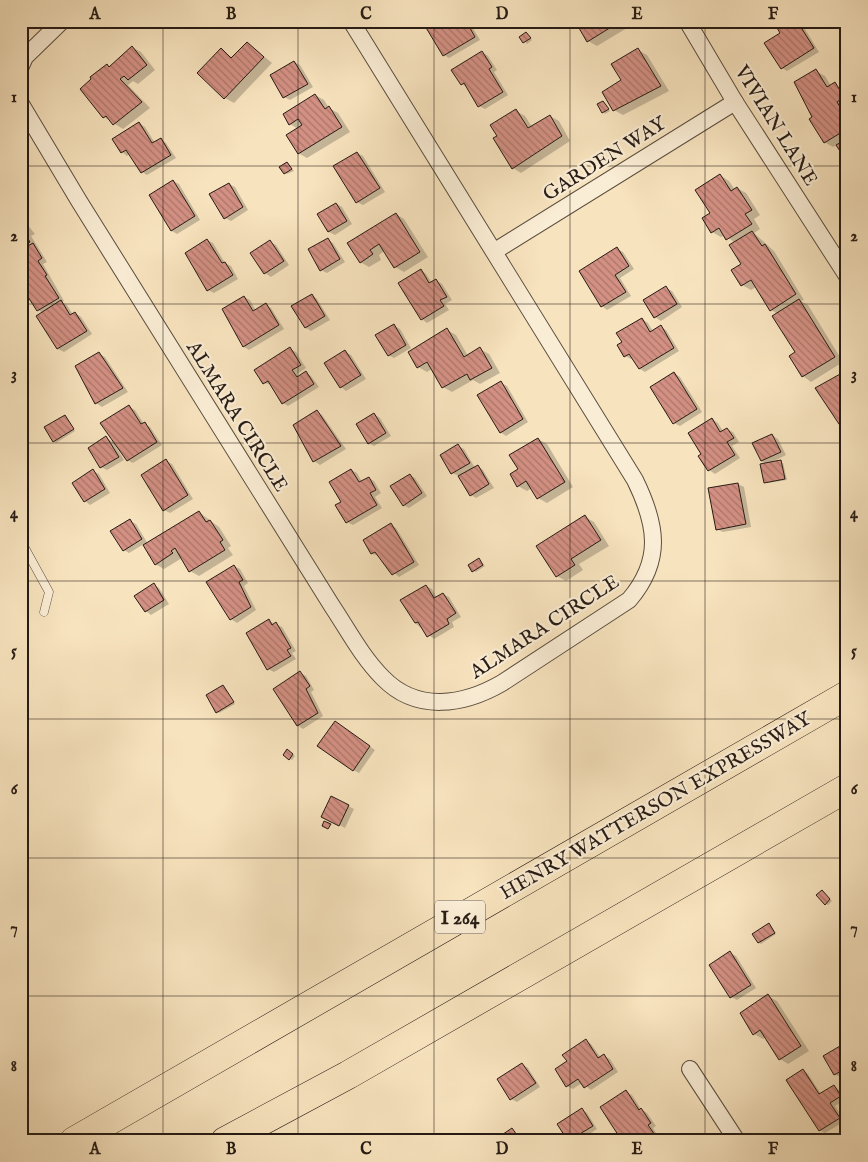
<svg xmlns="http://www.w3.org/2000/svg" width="868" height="1162" viewBox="0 0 868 1162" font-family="'IM FELL English',serif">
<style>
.shadow{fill:#0003}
.building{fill:url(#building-back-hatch);stroke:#261b14}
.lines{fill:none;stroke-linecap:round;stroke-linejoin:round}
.service-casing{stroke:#5a4d3e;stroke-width:9}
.minor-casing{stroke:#5a4d3e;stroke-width:18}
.motorway-casing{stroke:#261b14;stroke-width:29}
.service{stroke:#faedd5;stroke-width:8}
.minor{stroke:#faedd5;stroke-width:16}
.motorway{stroke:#f7e3be;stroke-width:28}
.grid{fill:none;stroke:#261b14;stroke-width:1;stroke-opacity:0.55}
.labels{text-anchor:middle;stroke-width:4.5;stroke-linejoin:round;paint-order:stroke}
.shield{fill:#faedd5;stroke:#665a4e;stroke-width:1}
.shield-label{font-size:19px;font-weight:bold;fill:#261b14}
.street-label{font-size:20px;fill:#261b14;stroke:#faedd5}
.neatline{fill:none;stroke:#261b14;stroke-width:2}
.grid-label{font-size:16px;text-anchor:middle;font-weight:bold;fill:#261b14}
</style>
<defs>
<pattern id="building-back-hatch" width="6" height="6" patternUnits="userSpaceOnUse" patternTransform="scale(1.25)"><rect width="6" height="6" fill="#d39083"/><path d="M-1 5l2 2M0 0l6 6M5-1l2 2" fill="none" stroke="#ab756a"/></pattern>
</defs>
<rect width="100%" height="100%" fill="#f7e3be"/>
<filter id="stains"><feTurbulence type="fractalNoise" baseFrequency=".004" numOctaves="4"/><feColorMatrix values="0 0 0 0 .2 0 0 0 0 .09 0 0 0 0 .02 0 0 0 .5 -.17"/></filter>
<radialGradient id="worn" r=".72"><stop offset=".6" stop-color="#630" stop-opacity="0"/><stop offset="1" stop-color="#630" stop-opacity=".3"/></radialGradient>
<g class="shadow">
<polygon points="424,21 466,21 471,25 480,40 449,58 444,55"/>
<polygon points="576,21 630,21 632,25 597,46 588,41"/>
<polygon points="774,21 800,21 819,52 787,71 782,68 782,33"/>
<polygon points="526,33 532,40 527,44 521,37"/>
<polygon points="248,43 272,63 234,103 225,98 199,73 221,50 233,58"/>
<polygon points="132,47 141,52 155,70 138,84 133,81 128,85 150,108 123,129 104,117 107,65 110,67"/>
<polygon points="638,50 647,55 669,91 623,115 614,110 623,81"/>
<polygon points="482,52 488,56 497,70 494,72 508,95 485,109 479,106 468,88 462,84"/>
<polygon points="294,62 300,65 313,87 290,100 284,97"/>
<polygon points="816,71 825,76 831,86 835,84 847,93 847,106 845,107 847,110 847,160 837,145 833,147 824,142 813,118"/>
<polygon points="315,95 324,100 329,108 338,113 350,132 307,158 298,153 298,129 290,124"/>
<polygon points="603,102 610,111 605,114 603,112"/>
<polygon points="516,111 525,116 532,127 550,116 559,121 570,141 521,173 513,168 499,136"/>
<polygon points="139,123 145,127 155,143 161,139 166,143 176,158 147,175 142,172 130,154 127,156 122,152"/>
<polygon points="357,153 363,156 385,192 363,205 357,202"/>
<polygon points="287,163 294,171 287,174 285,173"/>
<polygon points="720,175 729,181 735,190 737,188 746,193 760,215 754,219 760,229 754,233 774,251 804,300 801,301 808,305 843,362 811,382 803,376 797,353 778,314 771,310 756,287 751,290 742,285 742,264 735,243 725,235 721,237 712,232 711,214"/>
<polygon points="173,181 179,184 200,220 177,234 172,231"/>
<polygon points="229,184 235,187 248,210 231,221 225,218"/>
<polygon points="337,204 342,207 352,224 335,235 329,232 319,215"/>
<polygon points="396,214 404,219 428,257 404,272 395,267 384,251 379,255 381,260 369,267 360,262"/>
<polygon points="21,217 35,234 31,236 47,262 43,264 64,301 62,302 67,305 73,315 75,313 81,317 92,334 64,352 58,349 38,316 43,313 38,310 21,283"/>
<polygon points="207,240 213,243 225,263 231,266 238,279 214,293 208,290"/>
<polygon points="328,240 333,243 345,262 327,273 321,270"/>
<polygon points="270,242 276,245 289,265 271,277 265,273"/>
<polygon points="617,249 623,252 634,269 620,278 631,296 607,310 602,306"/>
<polygon points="421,270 426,274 432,283 436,280 442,284 452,300 445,304 449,310 427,323 422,319"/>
<polygon points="666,288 672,291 682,307 661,321 655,317 645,301"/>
<polygon points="312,295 317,299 330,320 311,331 306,328"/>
<polygon points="244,297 250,300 256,311 266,305 271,308 284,329 249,350 244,347"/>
<polygon points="642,319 648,323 653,331 661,327 666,330 679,351 645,372 640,369 633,358 631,359 625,356 623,342"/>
<polygon points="394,326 400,329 411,348 394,358 388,355"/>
<polygon points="447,330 456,335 468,356 480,349 489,354 500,373 480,384 473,380 452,392 443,387 432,369 427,372 418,367"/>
<polygon points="290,349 296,352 306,368 297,374 299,377 306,373 311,376 319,387 288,406 283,403 272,385 264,383"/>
<polygon points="345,352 351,355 366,379 346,391 341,387"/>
<polygon points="99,354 105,357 128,392 102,407 96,403 77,367"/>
<polygon points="674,373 680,377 702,412 680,426 674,423"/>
<polygon points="501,383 507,386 528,422 506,436 500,432"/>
<polygon points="129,407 135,410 144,424 150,427 162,445 133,463 127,460 117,444 115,445 124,460 107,470 101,467 106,438 116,443"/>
<polygon points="317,412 322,415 346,449 320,465 314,461 295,425"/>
<polygon points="374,414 380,418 391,436 374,446 368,443"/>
<polygon points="65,416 75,431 56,443 54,441"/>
<polygon points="712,419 718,423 723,431 727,429 733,432 739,442 732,446 740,458 715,474 709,470"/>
<polygon points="772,435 778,439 786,455 770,463 783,463 787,480 767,483 765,482 767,464 761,461"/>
<polygon points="538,439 547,444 573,487 547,503 538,498 532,488 527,491 518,486 519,470"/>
<polygon points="458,446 464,449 475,468 478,466 483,470 494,488 476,498 471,495 459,476 452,473 441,456"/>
<polygon points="166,461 172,464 193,499 170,513 164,510"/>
<polygon points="351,470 357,473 362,482 369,478 374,481 381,493 375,497 382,508 353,525 347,522 342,502"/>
<polygon points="93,471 99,474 110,493 90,505 85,501"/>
<polygon points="410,475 415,478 427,496 409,508 403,505"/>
<polygon points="738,484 744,487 751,527 723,532 717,529"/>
<polygon points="199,512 219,527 231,546 228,548 233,555 199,576 190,571 182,558 164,569 155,564 144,544 129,553 124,550 130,521 136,524 148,544"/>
<polygon points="585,517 594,522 609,546 579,564 583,570 566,581 557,576"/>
<polygon points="391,525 396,528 419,565 399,577 385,565 379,556 372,554 364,540"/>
<polygon points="479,560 485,566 476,572 473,571"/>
<polygon points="234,566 240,569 248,583 244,586 256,610 237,623 231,619"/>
<polygon points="154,585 159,588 169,604 151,615 146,611"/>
<polygon points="426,586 432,589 437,598 443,594 449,597 461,617 452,622 454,627 434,639 415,623"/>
<polygon points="269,621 282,627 296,651 292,653 296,659 274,672 268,669"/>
<polygon points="300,673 306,676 314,690 311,692 323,716 303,729 297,725"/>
<polygon points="223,686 235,704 219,713 217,712"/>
<polygon points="341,726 375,750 359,773 353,770"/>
<polygon points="290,752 295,756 292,760 290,759"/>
<polygon points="348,806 354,809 345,828 328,819"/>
<polygon points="822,891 832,901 828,905 826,904"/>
<polygon points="769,925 776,934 761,944 759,943"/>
<polygon points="730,953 736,956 756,988 737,1000 731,997"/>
<polygon points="768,996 777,1001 809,1051 788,1064 780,1059 766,1037 763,1039 754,1034"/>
<polygon points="586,1041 591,1044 601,1058 604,1056 610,1059 618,1072 591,1090 582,1083 573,1089 567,1086 568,1062"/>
<polygon points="840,1047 847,1052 847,1074 841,1078 835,1074"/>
<polygon points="522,1064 528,1068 540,1087 517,1102 511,1099"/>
<polygon points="803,1070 808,1074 821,1094 834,1086 839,1090 846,1100 835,1106 845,1121 825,1133 819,1130"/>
<polygon points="626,1092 632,1095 641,1109 647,1113 656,1126 653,1128 660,1139 656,1141 623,1141"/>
<polygon points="582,1110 587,1113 597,1129 579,1141 569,1141"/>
<polygon points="513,1130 520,1140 495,1141"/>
</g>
<g class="building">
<polygon points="422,21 459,21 460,23 466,21 475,37 443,56"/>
<polygon points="575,21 621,21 587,42"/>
<polygon points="773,21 797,21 814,48 781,69 764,43 780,33"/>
<polygon points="526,32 531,38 523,43 519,37"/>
<polygon points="247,42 264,57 224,99 197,73 221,48 231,58"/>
<polygon points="132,46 147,65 128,80 124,76 120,79 142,102 113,125 106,116 103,118 80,89 91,79 90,77 107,64 109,67"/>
<polygon points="638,48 661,86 613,111 602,92 621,80 611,64"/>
<polygon points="482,51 492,67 489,69 503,92 478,107 464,83 461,85 451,70"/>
<polygon points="294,61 308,84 283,98 270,75"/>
<polygon points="816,69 827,87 835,82 844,97 837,102 847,118 847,129 824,143 809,119 812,117 794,82"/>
<polygon points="315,94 325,109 329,106 342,127 298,154 286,135 302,125 298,119 289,125 283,114"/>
<polygon points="603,101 609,109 602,113 597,104"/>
<polygon points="516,109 528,128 550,115 562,136 512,169 493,138 497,136 490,125"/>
<polygon points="139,122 152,143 161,138 171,155 141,173 126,150 121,153 112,139"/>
<polygon points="847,139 847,162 836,145"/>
<polygon points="357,152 380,188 356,203 333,166"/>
<polygon points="287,162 292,169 284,174 279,167"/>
<polygon points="720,174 731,191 737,187 752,210 745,214 752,224 726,240 719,228 711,233 702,218 710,213 695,190"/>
<polygon points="173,180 195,216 171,231 149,195"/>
<polygon points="229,183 243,207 224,219 209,194"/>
<polygon points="336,203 347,221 328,232 317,214"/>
<polygon points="396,213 420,252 394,268 379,244 370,250 373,254 360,263 347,243"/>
<polygon points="21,220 27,229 23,231 30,242 21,248"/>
<polygon points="752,231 762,246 765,244 796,294 770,311 751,280 741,286 731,270 741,264 729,245"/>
<polygon points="328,238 340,259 320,271 308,249"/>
<polygon points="207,239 222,263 225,262 233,275 207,291 185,253"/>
<polygon points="270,240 284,261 264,274 250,253"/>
<polygon points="33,243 42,258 38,261 47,275 45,276 59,298 37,311 21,286 21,250"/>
<polygon points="617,247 629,266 615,275 626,292 601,307 579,271"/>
<polygon points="421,269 429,283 436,279 447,297 440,300 444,306 421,320 398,283"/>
<polygon points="666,286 677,304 654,318 643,300"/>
<polygon points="312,294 325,316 305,328 291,306"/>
<polygon points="244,296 253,311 266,303 279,325 243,347 222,309"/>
<polygon points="799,299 835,357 802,377 789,356 795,352 772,316"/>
<polygon points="61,300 70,315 75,312 87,331 57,349 36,316"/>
<polygon points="642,318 650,332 661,325 674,348 639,369 629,354 624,357 617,345 622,342 616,333"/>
<polygon points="394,324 406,345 388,356 375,335"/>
<polygon points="447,328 464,357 480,347 492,368 470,380 467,374 442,388 427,362 417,368 408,352"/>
<polygon points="290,347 301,365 292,370 297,377 306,371 314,384 282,404 268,381 263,384 254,370"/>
<polygon points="345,350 361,375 340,388 324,363"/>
<polygon points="99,352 123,388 95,404 75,366"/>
<polygon points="674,372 697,409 673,424 650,387"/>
<polygon points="842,373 847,382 847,436 815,388"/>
<polygon points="501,381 523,419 500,433 477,395"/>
<polygon points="129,405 141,424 145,422 157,442 127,461 100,423"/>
<polygon points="317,410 341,446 313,462 293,425"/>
<polygon points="374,413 386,433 368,444 356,424"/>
<polygon points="65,415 74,429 53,442 44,427"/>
<polygon points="712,418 720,432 727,428 734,438 727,442 735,455 708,471 698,456 701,454 688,433"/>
<polygon points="772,434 781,452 761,461 752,443"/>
<polygon points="106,436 119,457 100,468 88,448"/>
<polygon points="538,438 565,482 537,499 526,481 517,487 510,474 518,469 509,455"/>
<polygon points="458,444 470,463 451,474 440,455"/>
<polygon points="166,459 188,495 163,511 141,475"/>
<polygon points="781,460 785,479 764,483 760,464"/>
<polygon points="478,465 489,484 470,496 458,476"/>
<polygon points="93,469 105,489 84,502 72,483"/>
<polygon points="351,469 359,482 369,477 376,490 370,493 377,505 346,523 335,505 341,502 329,482"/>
<polygon points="410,474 422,493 403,506 390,486"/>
<polygon points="738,483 746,524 716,530 708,488"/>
<polygon points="199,511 206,522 210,520 223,540 220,542 225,550 189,572 175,548 171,551 173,553 155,565 143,545"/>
<polygon points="585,515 601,540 571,559 575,565 556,577 536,546"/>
<polygon points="130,519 142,539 123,551 110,531"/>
<polygon points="391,523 414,562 392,575 375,552 371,554 363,540"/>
<polygon points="479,558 483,565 472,572 468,565"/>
<polygon points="234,565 243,580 239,582 251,607 230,620 206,582"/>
<polygon points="154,583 164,600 145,612 134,596"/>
<polygon points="426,585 434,598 443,593 456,613 447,619 449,624 427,637 418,622 415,623 400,600"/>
<polygon points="269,619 272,625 276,622 291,648 287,650 291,656 267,670 246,633"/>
<polygon points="300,671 310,686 306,689 318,713 297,726 273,689"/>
<polygon points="223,685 234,702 216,713 206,695"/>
<polygon points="335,721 370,746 353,771 317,746"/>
<polygon points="287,749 293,754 289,760 283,755"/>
<polygon points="331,796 349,805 339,826 321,817"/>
<polygon points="324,821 331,824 328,829 322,826"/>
<polygon points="822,890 830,899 825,905 816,895"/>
<polygon points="769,923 775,933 758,943 752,934"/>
<polygon points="730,951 751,985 730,998 709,965"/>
<polygon points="768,994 801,1046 779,1060 760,1030 753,1035 740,1013"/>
<polygon points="586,1039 598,1058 604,1054 613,1069 584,1088 578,1079 566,1087 555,1069 567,1061 562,1055"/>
<polygon points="840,1046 847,1057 847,1068 834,1075 823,1056"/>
<polygon points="522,1063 536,1083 510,1100 497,1079"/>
<polygon points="803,1069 819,1094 834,1085 841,1096 830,1103 840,1118 819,1131 786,1080"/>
<polygon points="626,1090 639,1110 641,1108 651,1123 648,1125 655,1135 646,1141 622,1141 600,1107"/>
<polygon points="582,1108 593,1126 568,1141 557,1124"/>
<polygon points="512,1128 519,1138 514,1141 493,1141"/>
</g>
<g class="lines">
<g class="service-casing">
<polyline id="service" points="21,541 49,592 44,612"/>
</g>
<g class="minor-casing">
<g id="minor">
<polyline points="687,21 735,102 847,276"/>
<polyline points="21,66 25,57 62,21"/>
<path d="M21,104L79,201L332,606C348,630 362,657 383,678C417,713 464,705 502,683L629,600C663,560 657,525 635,480L351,21"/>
<polyline points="495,251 735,102"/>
<polyline points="690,1069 737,1141"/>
</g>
</g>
<g class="motorway-casing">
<g id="motorway">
<polyline points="74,1141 847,695"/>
<polyline points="225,1141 348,1075 847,788"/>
</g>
</g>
<use href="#service" class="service"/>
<use href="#minor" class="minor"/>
<use href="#motorway" class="motorway"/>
</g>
<path class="grid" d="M163,21V1141M298,21V1141M434,21V1141M570,21V1141M705,21V1141M21,166H847M21,304H847M21,443H847M21,581H847M21,719H847M21,858H847M21,996H847"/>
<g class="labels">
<rect class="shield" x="435" y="900.5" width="50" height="33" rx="4"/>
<g class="shield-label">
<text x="460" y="924">I 264</text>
</g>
<g class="street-label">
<text transform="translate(777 125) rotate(58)" y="7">VIVIAN LANE</text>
<text transform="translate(604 158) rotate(-32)" y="7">GARDEN WAY</text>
<text transform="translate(238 416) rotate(58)" y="7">ALMARA CIRCLE</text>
<text transform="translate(544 626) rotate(-33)" y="7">ALMARA CIRCLE</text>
<text transform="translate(655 805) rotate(-30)" y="7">HENRY WATTERSON EXPRESSWAY</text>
</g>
</g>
<rect width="868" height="1162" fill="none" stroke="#f7e3be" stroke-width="55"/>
<rect x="28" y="28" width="812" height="1106" class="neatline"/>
<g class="grid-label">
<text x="95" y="19">A</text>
<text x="231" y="19">B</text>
<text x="366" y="19">C</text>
<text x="502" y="19">D</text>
<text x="637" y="19">E</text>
<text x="773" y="19">F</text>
<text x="14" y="102">1</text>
<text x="854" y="102">1</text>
<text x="14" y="241">2</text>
<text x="854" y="241">2</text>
<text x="14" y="379">3</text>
<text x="854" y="379">3</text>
<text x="14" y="518">4</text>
<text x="854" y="518">4</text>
<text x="14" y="656">5</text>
<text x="854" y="656">5</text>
<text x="14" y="794">6</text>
<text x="854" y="794">6</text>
<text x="14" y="933">7</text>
<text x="854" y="933">7</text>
<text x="14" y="1071">8</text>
<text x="854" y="1071">8</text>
<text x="95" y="1154">A</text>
<text x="231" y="1154">B</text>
<text x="366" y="1154">C</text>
<text x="502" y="1154">D</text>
<text x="637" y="1154">E</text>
<text x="773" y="1154">F</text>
</g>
<rect width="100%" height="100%" filter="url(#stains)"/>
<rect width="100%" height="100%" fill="url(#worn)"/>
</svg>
